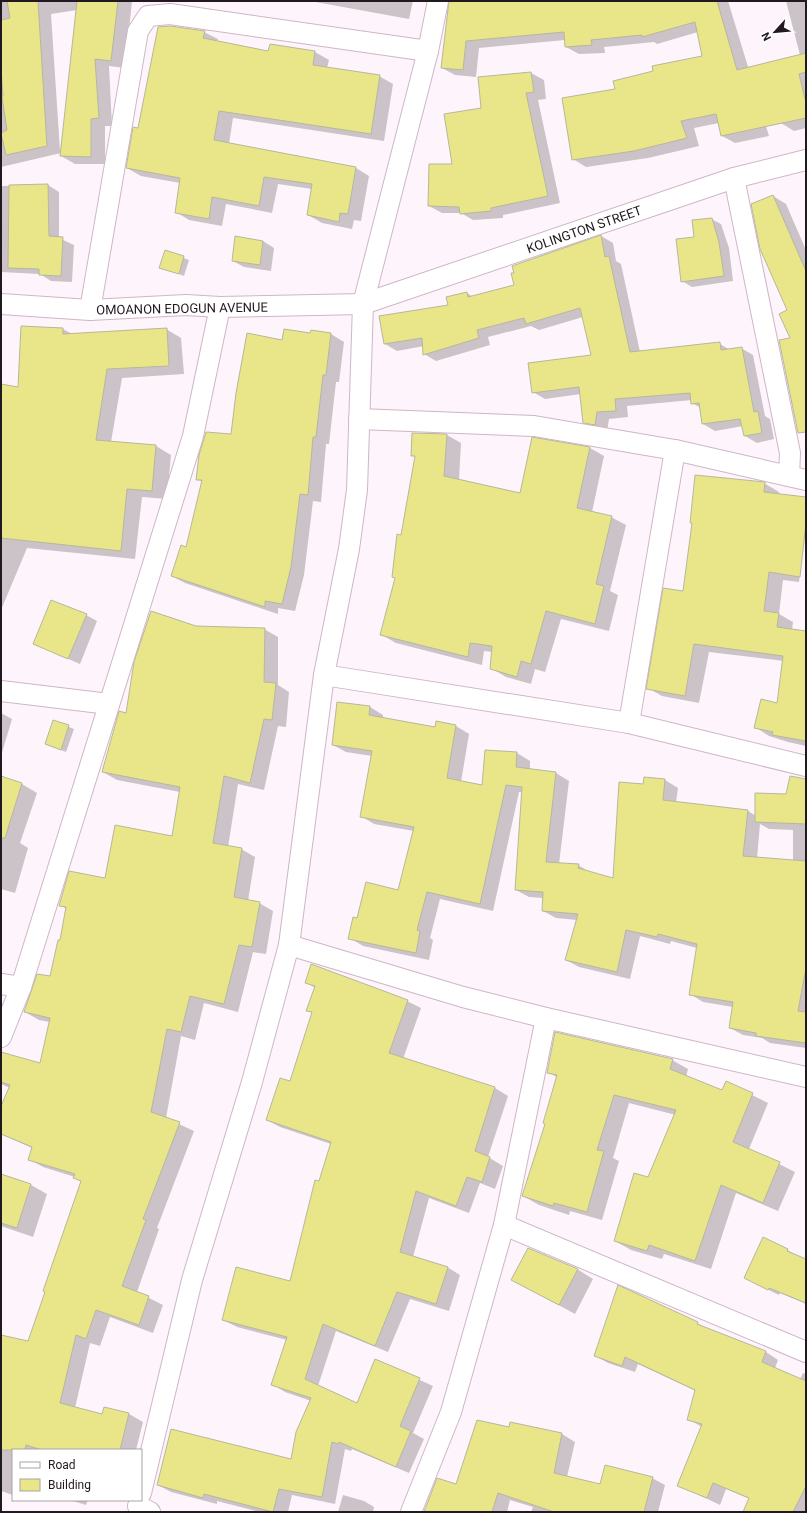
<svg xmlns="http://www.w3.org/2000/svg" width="807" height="1513" viewBox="0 0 807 1513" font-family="Roboto,sans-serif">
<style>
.shadow{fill:#0003;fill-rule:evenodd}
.building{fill:#e8e689;stroke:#b7b79c}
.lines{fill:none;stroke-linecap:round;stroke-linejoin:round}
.minor-casing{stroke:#ceb6c8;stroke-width:22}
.minor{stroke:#fff;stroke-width:20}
.labels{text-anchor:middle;stroke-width:3.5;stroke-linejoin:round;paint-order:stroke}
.street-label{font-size:13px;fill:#221920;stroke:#fff}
</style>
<rect width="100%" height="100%" fill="#fef4fb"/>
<g class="shadow">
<path d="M1,1H132L125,68L109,66L112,126H105V164H75L61,156V153L1,167ZM77,10L62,151H60L51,14Z"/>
<polygon points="310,1 413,1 409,19"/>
<polygon points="450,1 728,1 769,136 735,143 722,136 719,123 694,128 699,146 648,158 586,167 573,159 616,90 654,72 704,57 698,32 657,44 654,42 604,47 605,53 579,54 566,47 565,40 479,48 476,77 455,75 442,68"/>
<polygon points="786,1 806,1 806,128 794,131 781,123 800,55"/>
<polygon points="204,32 218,39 217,42 269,52 270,45 315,52 329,60 327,68 379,76 393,84 384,141 233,118 229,144 356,168 369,176 361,221 354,220 352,229 322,223 308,215 312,189 278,184 272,213 226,204 222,226 189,220 176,212 180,183 141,176 127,168 139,129"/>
<polygon points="531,73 544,80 546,99 538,100 560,203 503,215 503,218 473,220 461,213 442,213 429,206 482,109 479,78"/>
<polygon points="48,185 59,192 59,238 74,245 72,282 51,281 40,274 1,272 1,186"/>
<polygon points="773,196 786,204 806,250 806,420 791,338"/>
<polygon points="711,219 721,224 729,248 733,281 692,287 682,281 695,238"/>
<polygon points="601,236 613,243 616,261 621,264 640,352 720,344 730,350 741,348 753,355 765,416 770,419 774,439 757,443 745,436 743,426 715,431 703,424 701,408 692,403 692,400 627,406 628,417 609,419 607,431 596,429 584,422 581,394 545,399 533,392 592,356 583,317 539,330 531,326 488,337 490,345 436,361 424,354 424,346 397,351 385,344 449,306 467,293 473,297 515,286"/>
<polygon points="236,237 263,241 274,248 271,271 244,267 233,261"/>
<polygon points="165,251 189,260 184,276 160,267"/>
<polygon points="63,329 72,334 166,329 181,338 184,374 122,378 111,442 156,446 171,455 167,499 142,497 135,559 27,548 1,610 1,385 19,389"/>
<polygon points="311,334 331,334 344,342 339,382 336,382 329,444 326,444 321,502 313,501 304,575 295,611 278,608 278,614 185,583 172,576 187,548 202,482 197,479 232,435 283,341"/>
<polygon points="447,435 461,443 459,480 521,494 590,448 604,456 592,512 611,517 626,525 610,591 618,595 609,631 561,619 545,672 535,669 531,684 506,677 491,668 493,652 484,651 482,665 396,643 382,635 396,578 415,457 412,455"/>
<polygon points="764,483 779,492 778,495 806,503 806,528 799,582 783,580 779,614 793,622 792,630 806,632 806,746 788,742 769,736 755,727 778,704 784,661 709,652 699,703 662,696 648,688 684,592 693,524 691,523"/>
<polygon points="86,615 97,621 80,664 34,644"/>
<polygon points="196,627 264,629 278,637 278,685 289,692 286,727 278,726 264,790 238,784 228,847 241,849 255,857 248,901 259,903 273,911 266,954 253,952 238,1012 204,1003 195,1040 181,1036 166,1118 194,1131 157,1228 159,1229 137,1292 163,1305 153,1333 110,1317 100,1346 90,1343 75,1408 103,1415 105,1408 129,1414 143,1422 136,1450 13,1450 13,1495 1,1491 1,1336 29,1342 82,1182 75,1177 43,1167 29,1159 32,1148 1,1134 1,1108 10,1088 1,1084 1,1053 41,1065 50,1022 39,1020 25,1012 51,978 61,942 66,909 61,905 106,880 173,837 180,792 117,780 103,772 127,715"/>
<path d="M338,703L370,707L383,715V719L436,728L437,722L456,726L469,734L461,782L483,787L486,751L517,753L530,761V770L556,773L569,781L559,864L578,865L591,873L614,879L644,785L665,780L678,788L676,802L748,811L756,816L806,780V1048L770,1043L762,1038L743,1035L730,1028L733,1007L703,1002L690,994L697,948L671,941L670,944L640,936L630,979L579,967L566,960L577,920L556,918L543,911L544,898L529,897L516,890L522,792H519L493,911L440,899L430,938L433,940L429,960L363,946L350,938L358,919L399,891L414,831L374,824L361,816L372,756L346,752L333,745ZM760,824L769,829L793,830V861L757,858Z"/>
<polygon points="1,713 12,719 1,756"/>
<polygon points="54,721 74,729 66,752 46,744"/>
<polygon points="1,777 22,784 37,793 20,843 28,848 15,893 1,889"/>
<polygon points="306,982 407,1001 421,1008 403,1059 495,1088 508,1096 488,1157 503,1166 495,1189 480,1183 469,1213 429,1198 413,1257 447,1267 460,1275 449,1311 410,1299 388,1352 336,1331 318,1386 357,1404 376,1360 433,1386 413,1433 424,1439 409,1473 352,1449 351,1451 345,1449 335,1504 292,1495 288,1512 260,1512 217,1501 217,1504 171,1492 158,1485 292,1460 311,1401 285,1392 272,1384 287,1340 237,1327 223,1320 291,1282 331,1144 280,1127 267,1120 290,1083 312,1013 308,1010 315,988"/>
<polygon points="672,1060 688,1069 686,1077 722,1092 726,1082 768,1103 749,1149 795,1172 778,1211 736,1193 711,1269 664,1254 662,1259 631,1250 615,1241 649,1178 676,1115 629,1103 613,1158 619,1161 602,1220 570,1211 569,1215 539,1205 523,1196 546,1124 558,1078 548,1072"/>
<polygon points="1,1175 31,1185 47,1194 33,1237 1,1226"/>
<polygon points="787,1250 806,1260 806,1304 780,1293 779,1295 756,1284"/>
<polygon points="577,1269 593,1279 575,1314 529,1289"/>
<polygon points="697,1323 710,1330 766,1352 778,1360 775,1368 800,1379 803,1373 806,1374 806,1512 749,1512 750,1499 726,1489 720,1505 678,1485 702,1427 688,1419 696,1391 638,1364 635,1372 608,1363 596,1356"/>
<polygon points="511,1423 562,1434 575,1442 567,1477 601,1485 652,1478 665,1485 658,1512 531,1512 533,1507 510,1500 507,1512 426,1512 456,1486 509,1428"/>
<polygon points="343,1495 364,1501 374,1507 373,1512 338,1512"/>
<polygon points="70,1500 88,1500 86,1505"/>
</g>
<g class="building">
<polygon points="7,1 38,1 47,146 6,155 1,133 7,130 2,97 3,96 1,69 1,20 10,18"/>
<polygon points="77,1 118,1 111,61 95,59 99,118 91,119 91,157 60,156"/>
<polygon points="449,1 717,1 737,70 806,53 806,72 799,74 806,103 806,118 721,136 716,114 681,121 687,138 634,151 572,160 562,98 615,89 613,81 653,71 652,66 702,56 695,22 642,37 642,35 591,40 592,45 565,47 564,32 466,41 463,70 441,68"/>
<polygon points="170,26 205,31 203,38 268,51 270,44 315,51 313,65 380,75 371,134 219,111 214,140 356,167 348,214 340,213 339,222 307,215 312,184 264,177 259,206 212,197 209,219 175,213 180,178 126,168 133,127 138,128 158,27"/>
<polygon points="531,72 534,92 526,93 548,196 491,208 491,211 460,214 459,207 428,206 429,164 452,164 444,114 481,108 478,77"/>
<polygon points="48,184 49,236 63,237 61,276 39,275 39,269 8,268 9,185"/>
<polygon points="773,195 806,271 806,432 798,433 779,340 790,338 779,314 787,310 760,249 751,204"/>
<polygon points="712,218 719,242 724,276 681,282 676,239 694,237 692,220"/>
<polygon points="601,235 605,257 609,256 630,352 720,342 721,350 742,347 754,412 758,411 762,433 744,436 740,419 702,424 699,403 691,404 690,393 615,399 616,411 597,412 595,425 583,423 579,387 532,393 528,363 591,355 580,308 526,324 524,318 477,330 479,338 423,355 422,338 384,344 379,316 448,305 446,297 467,292 468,297 514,285 511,273 514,273 512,266"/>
<polygon points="235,236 263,241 260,265 232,261"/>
<polygon points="165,250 184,256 179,274 159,268"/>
<polygon points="21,326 63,328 63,334 167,328 169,366 107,369 96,440 156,445 152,491 127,489 121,551 1,538 1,384 18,387"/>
<polygon points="284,329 310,333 311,330 331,333 326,375 323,375 316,437 313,437 308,495 300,494 291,567 282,604 265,601 265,607 171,576 181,545 186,547 202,480 196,480 199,455 206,432 231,434 236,393 247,333 282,340"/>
<polygon points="412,433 447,434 444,476 520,493 532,437 590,447 577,508 612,516 596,584 604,586 595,624 546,611 531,664 521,661 517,677 490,669 492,646 470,643 468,657 380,635 395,578 392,577 397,534 401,535 415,456 411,456"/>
<polygon points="695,475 765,482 764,492 806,497 806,523 800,577 769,572 764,611 779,613 777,627 806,631 806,741 772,735 773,732 754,728 761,699 777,703 783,656 694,644 685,696 646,689 663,588 683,591 692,523 690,523"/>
<polygon points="51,600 87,614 68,659 33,644"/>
<polygon points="151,611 196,626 265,628 264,682 276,683 272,720 264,719 250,783 224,776 213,843 242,848 234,897 260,902 252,947 239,945 224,1004 190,996 181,1032 167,1029 151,1112 180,1122 143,1219 146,1220 122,1286 149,1296 139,1325 96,1310 86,1339 76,1335 60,1403 102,1414 104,1407 129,1413 120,1450 42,1450 26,1445 25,1450 1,1450 1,1335 28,1341 45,1292 43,1291 81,1181 73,1178 75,1174 28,1160 32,1147 1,1134 1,1106 10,1085 1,1082 1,1052 40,1063 50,1018 24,1012 37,974 50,976 58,940 60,940 66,907 59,906 69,871 105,878 115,825 172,836 180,787 102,772 119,711 126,713 134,662"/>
<polygon points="337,702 370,706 369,715 435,727 436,721 456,725 447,778 482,785 485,750 517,752 516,767 556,772 546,862 579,864 578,868 613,878 619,782 643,784 644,777 665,779 663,800 748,810 743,856 806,861 806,968 798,1011 806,1012 806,1043 756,1036 756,1033 729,1028 733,1002 689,995 697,944 658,934 657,937 626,930 617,972 565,960 578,914 542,911 543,892 515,890 522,787 506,785 480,904 427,892 417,930 420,931 416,953 348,939 353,917 357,918 366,882 398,890 414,827 360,817 372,751 332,745"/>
<polygon points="53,720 69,725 61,750 45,744"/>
<polygon points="1,776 22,783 5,838 1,838"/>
<polygon points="790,776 806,779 806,824 755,822 755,793 786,794"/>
<polygon points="311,964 408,1000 389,1053 495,1087 475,1151 490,1157 482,1182 467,1177 456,1206 416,1191 400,1252 448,1267 436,1304 397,1292 375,1346 323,1324 305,1379 357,1403 375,1359 420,1378 400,1426 411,1431 396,1467 339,1442 338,1444 332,1442 322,1497 279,1489 273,1512 204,1494 203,1498 157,1485 171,1429 291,1459 296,1432 311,1398 271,1385 287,1337 222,1320 236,1267 290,1281 315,1180 319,1181 331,1142 266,1120 280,1078 290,1081 312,1012 306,1011 315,986 305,983"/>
<polygon points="555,1032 673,1059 670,1069 722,1090 726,1081 753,1093 733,1142 780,1162 763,1203 721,1185 695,1261 649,1245 647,1251 614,1241 634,1173 648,1177 676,1110 614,1095 597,1150 604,1151 587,1212 554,1203 553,1206 522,1196 545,1124 543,1123 557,1075 547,1073"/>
<polygon points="1,1174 31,1184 17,1228 1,1223"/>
<polygon points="763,1237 788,1249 787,1251 806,1259 806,1303 769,1288 768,1290 744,1278"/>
<polygon points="528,1248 578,1269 559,1305 511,1280"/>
<polygon points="618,1285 698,1322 697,1324 766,1351 762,1362 806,1381 806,1486 793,1512 743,1512 749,1498 713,1483 707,1498 677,1486 702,1424 687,1420 695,1390 625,1357 622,1366 594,1356"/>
<polygon points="477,1420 509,1427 510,1422 562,1433 554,1473 600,1484 605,1465 653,1477 644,1512 554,1512 498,1493 492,1512 424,1512 437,1478 456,1484"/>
</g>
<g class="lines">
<g class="minor-casing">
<g id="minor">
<polyline points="734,178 790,453 789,476"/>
<polyline points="1,304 90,310 186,305 220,307 363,304 734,178 806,160"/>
<polyline points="90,310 138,31 148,16 170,14 428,51"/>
<polyline points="359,419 534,426 675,450 806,480"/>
<polyline points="324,675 629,723 806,766"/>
<polyline points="1,691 109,704"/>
<polyline points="629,723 675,450"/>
<polyline points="289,945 463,997 546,1018 806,1077"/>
<polyline points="1,984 21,987"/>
<polyline points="1,1037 21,987 193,436 220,307"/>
<polyline points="504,1225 806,1352"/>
<polyline points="141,1493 192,1280 252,1082 289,945 324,675 349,549 357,490 363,304 428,51 438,1"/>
<polyline points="138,1506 150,1512"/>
<polyline points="411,1512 451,1412 504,1225 546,1018"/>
</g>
</g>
<use href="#minor" class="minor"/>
</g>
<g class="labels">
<g class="street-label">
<text transform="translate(584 229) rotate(-19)" y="5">KOLINGTON STREET</text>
<text transform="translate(182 308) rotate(-1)" y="5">OMOANON EDOGUN AVENUE</text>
</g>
</g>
<rect width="807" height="1513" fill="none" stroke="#221920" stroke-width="4"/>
<rect x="12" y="1449" width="130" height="52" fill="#ffffff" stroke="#a7a3a6"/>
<rect x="20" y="1462" width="20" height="6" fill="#ffffff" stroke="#a7a3a6"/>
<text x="48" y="1469" font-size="12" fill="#221920">Road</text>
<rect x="20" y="1479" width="20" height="12" fill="#e8e689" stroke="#a7a3a6"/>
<text x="48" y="1489" font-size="12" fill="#221920">Building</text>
<g transform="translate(775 32) rotate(243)" stroke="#ffffff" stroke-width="3" paint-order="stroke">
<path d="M0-3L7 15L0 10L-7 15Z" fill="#221920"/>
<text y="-6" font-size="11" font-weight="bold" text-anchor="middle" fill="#221920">N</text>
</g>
</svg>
